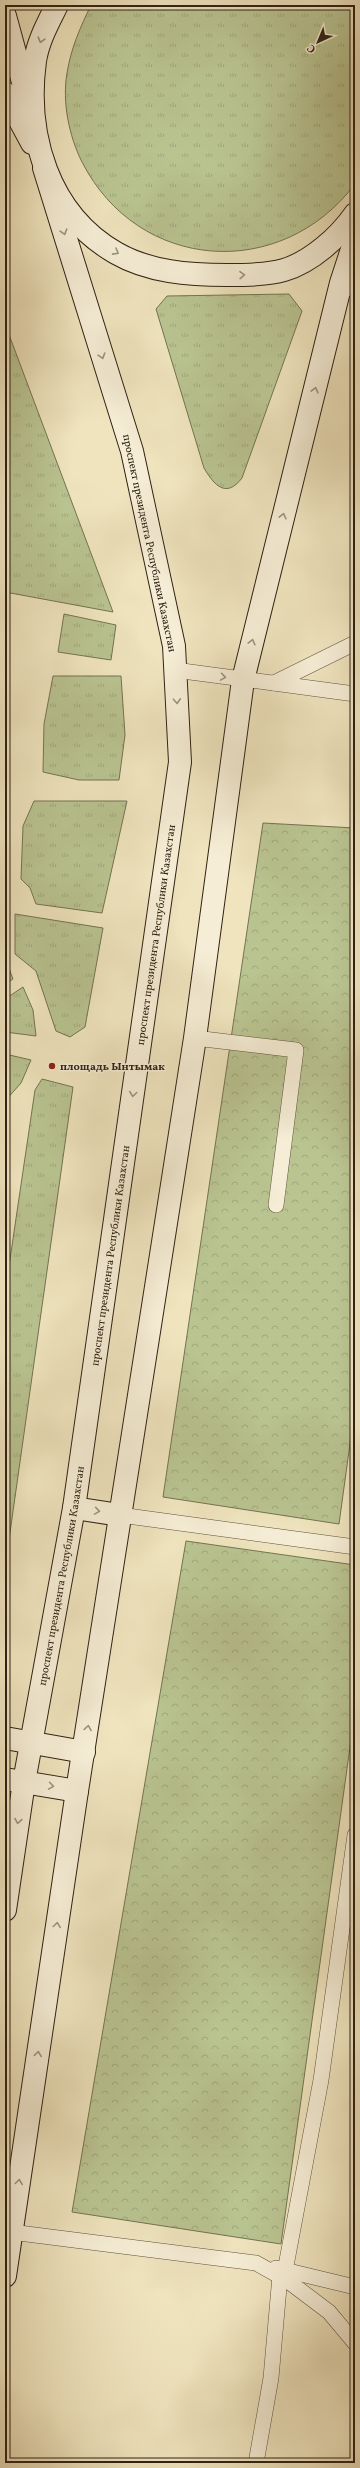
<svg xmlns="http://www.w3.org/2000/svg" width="360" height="2468" viewBox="0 0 360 2468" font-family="Vollkorn,serif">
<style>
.grass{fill:url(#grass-tufts);stroke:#747352}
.forest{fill:url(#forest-crowns);stroke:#747352}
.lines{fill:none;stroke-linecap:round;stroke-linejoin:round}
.service-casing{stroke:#60523e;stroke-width:16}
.secondary-casing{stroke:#302214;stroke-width:24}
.service{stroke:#f5edd5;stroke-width:15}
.secondary{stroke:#f5edd5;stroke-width:22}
.oneway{stroke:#9c927e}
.poi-dot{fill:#8f2418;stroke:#f5edd5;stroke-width:1.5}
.labels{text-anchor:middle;stroke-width:3;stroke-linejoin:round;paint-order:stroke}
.street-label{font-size:11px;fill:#302214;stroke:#f5edd5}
.poi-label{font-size:11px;font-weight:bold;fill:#302214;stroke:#f5edd5;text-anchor:start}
</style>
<defs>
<pattern id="grass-tufts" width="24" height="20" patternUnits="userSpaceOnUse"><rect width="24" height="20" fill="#b9c491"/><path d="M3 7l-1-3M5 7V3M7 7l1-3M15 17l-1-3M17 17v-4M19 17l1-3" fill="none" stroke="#9fa87c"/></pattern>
<pattern id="forest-crowns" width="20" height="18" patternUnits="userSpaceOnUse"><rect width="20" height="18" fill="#b9c491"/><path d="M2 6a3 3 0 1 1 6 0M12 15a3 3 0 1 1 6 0" fill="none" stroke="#9fa87c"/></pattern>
</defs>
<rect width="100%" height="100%" fill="#efe4be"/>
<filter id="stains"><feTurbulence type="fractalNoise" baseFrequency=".005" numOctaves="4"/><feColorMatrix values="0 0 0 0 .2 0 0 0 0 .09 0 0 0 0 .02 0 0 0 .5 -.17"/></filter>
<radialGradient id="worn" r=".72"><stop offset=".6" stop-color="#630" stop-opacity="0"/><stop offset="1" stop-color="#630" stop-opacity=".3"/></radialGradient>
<g class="grass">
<path d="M91,5H355V184C281,282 138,272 82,162C69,136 62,102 67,73C71,48 80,28 91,5Z"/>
<path d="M289,294L302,311L242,478C226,499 214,485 204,468L156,309L167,296Z"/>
<polygon points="5,324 113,612 5,592"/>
<polygon points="64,614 116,625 111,660 58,652"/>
<polygon points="53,676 121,676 125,735 119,780 79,780 43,772 44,724"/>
<polygon points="34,801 127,801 102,913 36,904 30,888 21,879 23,826"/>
<polygon points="15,914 103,928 85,1027 70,1037 56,1031 36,971 15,954"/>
<polygon points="5,964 8,966 13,979 5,984"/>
<polygon points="23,987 33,1010 36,1036 5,1032 5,999"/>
<polygon points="5,1054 31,1060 21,1083 5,1101"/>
<polygon points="42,1079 73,1087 5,1568 5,1293 35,1090"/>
</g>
<g class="forest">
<polygon points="263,823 355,828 355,1407 339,1524 163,1497"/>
<polygon points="186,1541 355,1565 355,1711 281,2244 72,2212"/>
</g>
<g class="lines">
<g class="service-casing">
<g id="service">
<polyline points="341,283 355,290"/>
<polyline points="175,670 355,694"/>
<polyline points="274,683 355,643"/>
<polyline points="195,1038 296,1050 276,1205"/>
<polyline points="120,1515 355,1547"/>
<polyline points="11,2232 256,2263 288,2281 329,2312 355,2343"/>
<polyline points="276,2268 355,2287"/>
<polyline points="256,2463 271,2378 280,2276 285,2271 321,2080 355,1835"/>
</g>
</g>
<g class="secondary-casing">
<g id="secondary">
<path d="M57,5C48,23 38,41 35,61C25,135 48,214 116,253C149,272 189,275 227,275C245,275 267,275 284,270C311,262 339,237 355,214"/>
<polyline points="5,16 27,97"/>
<polyline points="5,93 32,143"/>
<polyline points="74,1508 120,1515"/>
<polyline points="5,1738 84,1752"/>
<polyline points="5,1779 77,1791"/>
<path id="s1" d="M5,1910L24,1782L74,1508L180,762L174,646L132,451L44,168"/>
<polyline points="5,2276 77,1791 195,1038 243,680 341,283 355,240"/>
</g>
</g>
<use href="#service" class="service"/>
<use href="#secondary" class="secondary"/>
</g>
<defs><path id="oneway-chevron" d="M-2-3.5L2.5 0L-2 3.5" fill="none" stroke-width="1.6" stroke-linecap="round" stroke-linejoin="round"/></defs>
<g class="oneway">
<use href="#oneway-chevron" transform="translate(41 40) rotate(106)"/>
<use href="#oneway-chevron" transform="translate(64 232) rotate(73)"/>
<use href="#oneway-chevron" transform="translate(116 252) rotate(29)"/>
<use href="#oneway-chevron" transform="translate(242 275) rotate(-1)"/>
<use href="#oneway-chevron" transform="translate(102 356) rotate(73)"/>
<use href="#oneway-chevron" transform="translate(315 390) rotate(-76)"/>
<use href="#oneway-chevron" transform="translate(283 516) rotate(-76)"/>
<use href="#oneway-chevron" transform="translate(252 642) rotate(-76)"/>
<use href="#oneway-chevron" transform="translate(223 677) rotate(9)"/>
<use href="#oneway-chevron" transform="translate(177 701) rotate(87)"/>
<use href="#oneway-chevron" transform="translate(133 1094) rotate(98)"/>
<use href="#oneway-chevron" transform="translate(97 1511) rotate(9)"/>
<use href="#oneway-chevron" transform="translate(88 1728) rotate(-81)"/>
<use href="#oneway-chevron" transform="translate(51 1786) rotate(9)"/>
<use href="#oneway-chevron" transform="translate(18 1821) rotate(99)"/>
<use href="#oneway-chevron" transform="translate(57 1925) rotate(-82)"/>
<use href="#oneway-chevron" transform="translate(38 2054) rotate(-82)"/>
<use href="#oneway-chevron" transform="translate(19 2182) rotate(-82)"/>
</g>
<circle class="poi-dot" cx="52" cy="1066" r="4"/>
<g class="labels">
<g class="street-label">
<text transform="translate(150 543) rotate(78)" y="4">проспект президента Республики Казахстан</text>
<text dy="4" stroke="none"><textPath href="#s1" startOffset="987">проспект президента Республики Казахстан</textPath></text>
<text dy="4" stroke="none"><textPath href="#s1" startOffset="663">проспект президента Республики Казахстан</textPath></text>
<text dy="4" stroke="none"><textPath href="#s1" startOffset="339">проспект президента Республики Казахстан</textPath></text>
</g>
<g class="poi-label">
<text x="60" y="1070">площадь Ынтымак</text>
</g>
</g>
<rect width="360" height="2468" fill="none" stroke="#efe4be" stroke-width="20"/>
<rect x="6" y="6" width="348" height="2456" fill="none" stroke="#302214" stroke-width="2"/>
<rect x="10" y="10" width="340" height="2448" fill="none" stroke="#302214"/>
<g transform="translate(318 42) rotate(224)" stroke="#f5edd5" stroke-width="3" paint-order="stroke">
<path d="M0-3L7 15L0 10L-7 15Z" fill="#302214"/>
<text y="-6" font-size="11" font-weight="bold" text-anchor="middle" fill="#302214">С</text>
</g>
<rect width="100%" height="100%" filter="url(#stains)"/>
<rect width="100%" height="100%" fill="url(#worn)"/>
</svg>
